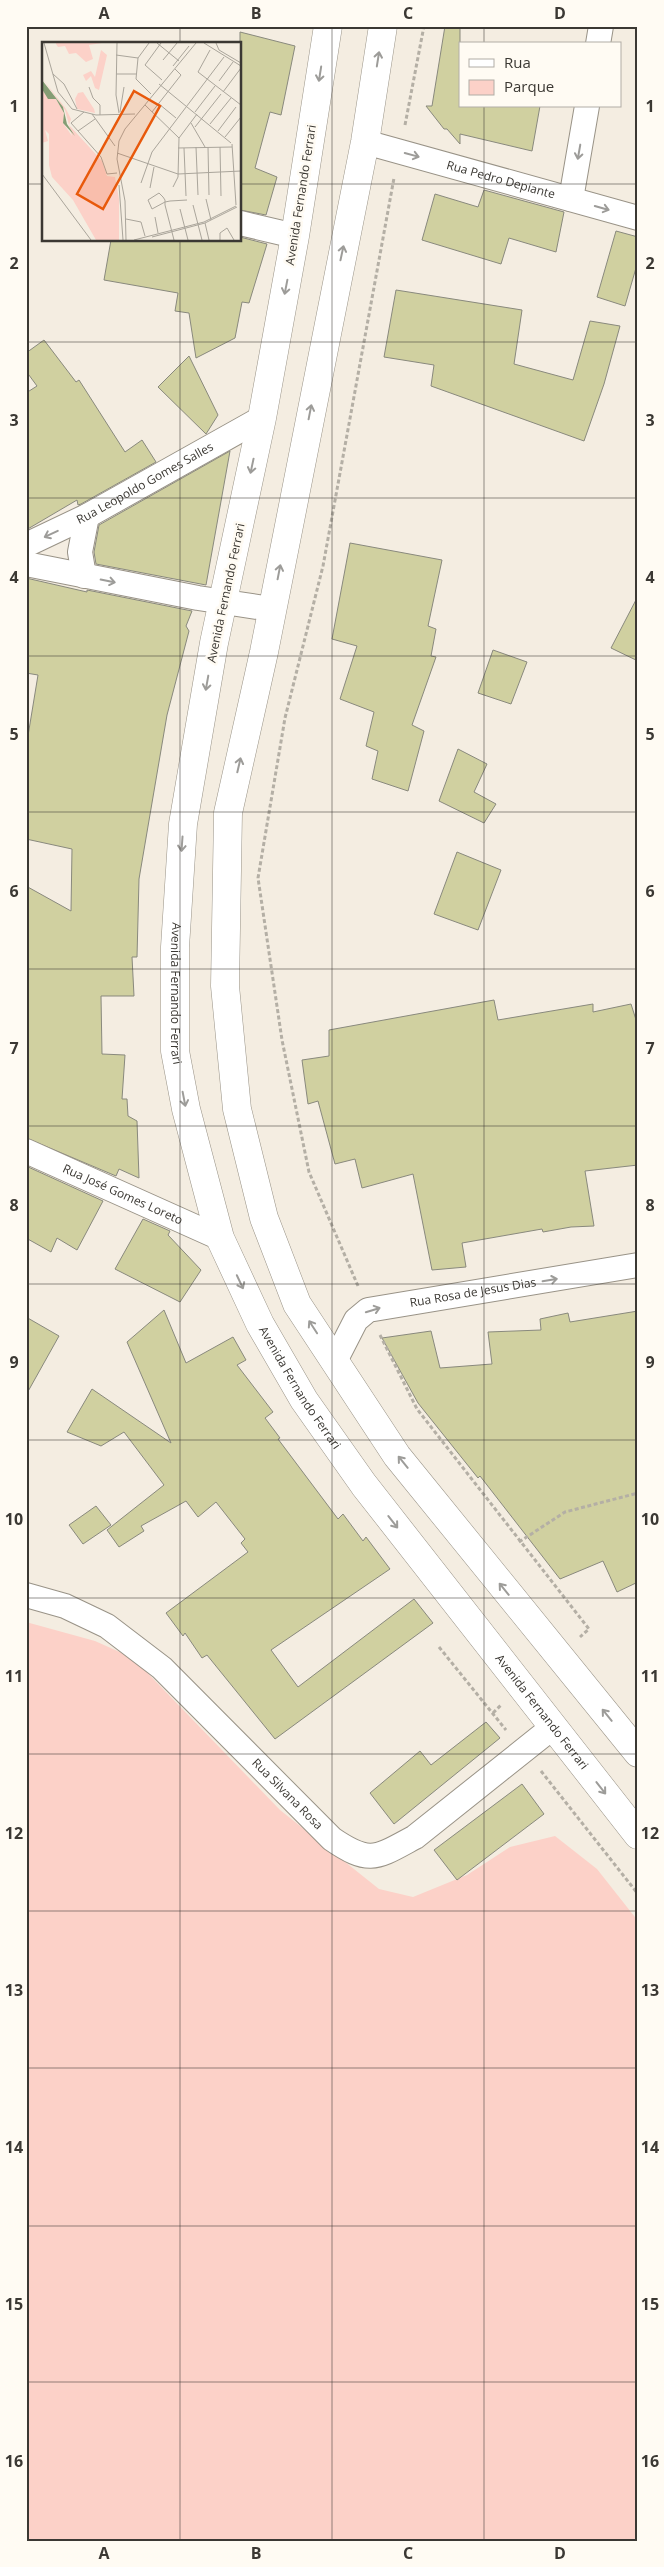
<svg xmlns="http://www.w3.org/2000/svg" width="664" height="2567" viewBox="0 0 664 2567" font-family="'Open Sans',sans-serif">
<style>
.green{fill:#fcd1c8}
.building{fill:#d0d0a0;stroke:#89897d}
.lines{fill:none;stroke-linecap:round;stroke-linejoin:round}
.minor-casing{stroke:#999387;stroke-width:26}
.primary-casing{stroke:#999387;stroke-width:29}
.path{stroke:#b4afa5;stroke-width:3;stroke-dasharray:4 2.5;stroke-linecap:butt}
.minor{stroke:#fff;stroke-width:24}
.primary{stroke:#fff;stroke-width:28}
.oneway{stroke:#9d9c99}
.grid{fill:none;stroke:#3b3833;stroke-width:1;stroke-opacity:0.55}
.labels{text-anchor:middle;stroke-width:5;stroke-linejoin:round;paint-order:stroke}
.street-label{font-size:12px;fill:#3b3833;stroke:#fffbf3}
.inset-road{fill:none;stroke:#aaa59b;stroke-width:1}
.view{fill:#e8590c;fill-opacity:0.15;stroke:#e8590c;stroke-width:2.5}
.inset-edge{fill:none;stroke:#3b3833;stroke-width:2.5}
.neatline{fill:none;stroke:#3b3833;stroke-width:2}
.grid-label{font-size:16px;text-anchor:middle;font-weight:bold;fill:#3b3833}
</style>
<rect width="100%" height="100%" fill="#f4ede1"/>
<polygon class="green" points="26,1622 95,1641 133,1658 280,1810 379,1889 413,1897 467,1875 510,1847 555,1836 597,1869 638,1921 638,2541 26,2541"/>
<g class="building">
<polygon points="445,26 460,26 460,106 540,106 532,151 460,134 460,144 447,129 444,129 426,106 432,106"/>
<polygon points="240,32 295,46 281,115 270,112 255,168 277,177 266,215 240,210"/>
<polygon points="484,190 564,212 556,252 509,238 501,264 422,240 435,194 478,207"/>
<polygon points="616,231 638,237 638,261 625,306 597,297"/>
<polygon points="240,237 267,244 249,303 242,302 235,338 196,358 189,313 175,311 178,293 104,280 111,240 240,240"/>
<polygon points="396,290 522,310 514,364 573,380 590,321 620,326 604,384 584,441 431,386 434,365 384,357"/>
<polygon points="44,340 76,382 79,380 125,452 142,440 156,462 81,504 78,505 77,500 26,530 26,393 37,386 26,371 26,353"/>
<polygon points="189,356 218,415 206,434 158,387"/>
<polygon points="230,451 206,585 96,564 94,552 99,525"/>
<polygon points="350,543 442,560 428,626 436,629 431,656 436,657 412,725 424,731 408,791 372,779 378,751 366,746 374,712 340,699 357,646 332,639"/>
<polygon points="26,578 87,592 87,590 192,611 186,626 189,631 167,715 139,879 137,957 132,957 134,996 101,996 102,1054 125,1055 122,1099 127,1099 128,1116 137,1121 139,1178 119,1169 116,1176 26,1138 26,886 71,911 72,849 26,839 26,748 38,675 26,673"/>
<polygon points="638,596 638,661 611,648"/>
<polygon points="493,650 527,662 511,704 478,693"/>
<polygon points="458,749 487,764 474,792 496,804 484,823 439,801"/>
<polygon points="457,852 501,870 478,930 434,914"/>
<polygon points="494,1000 498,1020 593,1004 593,1012 631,1004 638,1026 638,1165 585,1171 594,1226 571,1227 543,1232 542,1229 462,1243 466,1267 432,1270 413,1174 362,1188 355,1159 335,1164 318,1101 308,1104 302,1060 329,1056 329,1030"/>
<polygon points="26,1166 103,1201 77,1250 57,1238 51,1252 26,1238"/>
<polygon points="143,1219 170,1231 168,1235 201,1270 180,1302 115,1269"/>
<polygon points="164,1310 186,1363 233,1337 246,1360 237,1365 273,1412 265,1418 280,1438 278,1439 338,1519 343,1514 363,1541 366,1537 390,1569 271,1650 298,1687 414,1599 433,1623 275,1739 207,1655 202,1658 185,1633 183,1636 166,1613 248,1552 241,1543 245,1539 216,1502 198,1517 186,1501 141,1526 144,1531 119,1547 107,1530 164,1485 124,1432 101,1446 67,1432 92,1389 171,1443 127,1342"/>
<polygon points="638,1311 638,1582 617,1592 603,1561 560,1579 480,1476 478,1478 418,1403 382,1338 431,1331 440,1368 492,1364 488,1332 541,1330 540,1319 568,1313 570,1322"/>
<polygon points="26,1317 59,1336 26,1395"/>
<polygon points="96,1506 111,1525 83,1544 69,1525"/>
<polygon points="486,1722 500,1738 394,1824 370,1793 420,1751 431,1765"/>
<polygon points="522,1784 544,1814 457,1880 434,1850"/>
</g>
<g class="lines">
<g class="minor-casing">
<g id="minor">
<polyline points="598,44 601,26"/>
<path id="s1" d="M365,142L638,218"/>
<polyline points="571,199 587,106"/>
<polyline points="240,223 295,236"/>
<path id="s2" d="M26,545L87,516L262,418"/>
<polyline points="26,564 198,598 271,609"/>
<polyline points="84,576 80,552 87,516"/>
<path id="s3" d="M26,1151L220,1238"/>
<path id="s4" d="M335,1361L356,1320L368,1310L638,1265"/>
<path id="s5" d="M26,1595L65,1606L107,1626L162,1668L332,1839C370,1865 376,1858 415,1837L553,1727"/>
</g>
</g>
<g class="primary-casing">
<g id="primary">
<path id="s6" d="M328,26L295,236L262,418L214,643L183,824L175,947V1051L186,1109L220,1238L260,1324L304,1400L364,1485L638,1835"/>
<polyline points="383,26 365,142 264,652 228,813 225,986 237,1109 264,1218 297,1304 397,1456 638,1753"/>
</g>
</g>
<g class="path">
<polyline points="405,125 424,26"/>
<polyline points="358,1286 309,1172 282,1040 258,878 285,718 323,566 394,178"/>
<polyline points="380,1335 417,1409 589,1629 580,1637"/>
<polyline points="519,1542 565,1512 638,1493"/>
<polyline points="439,1647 506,1730"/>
<polyline points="493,1713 501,1705"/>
<polyline points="541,1771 638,1894"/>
</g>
<use href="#minor" class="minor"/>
<use href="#primary" class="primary"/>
</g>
<defs><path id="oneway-shaft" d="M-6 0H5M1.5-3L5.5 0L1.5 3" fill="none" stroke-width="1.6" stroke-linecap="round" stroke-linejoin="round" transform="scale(1.25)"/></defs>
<g class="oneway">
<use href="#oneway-shaft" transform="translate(378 59) rotate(-81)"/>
<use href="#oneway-shaft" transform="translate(320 74) rotate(99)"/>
<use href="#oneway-shaft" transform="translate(579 152) rotate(100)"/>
<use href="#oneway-shaft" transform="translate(412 155) rotate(15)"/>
<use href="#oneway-shaft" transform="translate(602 208) rotate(16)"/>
<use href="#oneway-shaft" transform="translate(342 253) rotate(-78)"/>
<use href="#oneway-shaft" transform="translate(286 287) rotate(101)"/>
<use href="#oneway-shaft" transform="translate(310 412) rotate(-79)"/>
<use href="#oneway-shaft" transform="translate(252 466) rotate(102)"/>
<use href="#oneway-shaft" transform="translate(51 534) rotate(155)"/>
<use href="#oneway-shaft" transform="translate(279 572) rotate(-79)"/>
<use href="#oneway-shaft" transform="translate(108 581) rotate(11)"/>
<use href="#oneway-shaft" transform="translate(207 683) rotate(100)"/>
<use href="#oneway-shaft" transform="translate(239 765) rotate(-77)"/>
<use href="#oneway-shaft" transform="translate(182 844) rotate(94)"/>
<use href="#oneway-shaft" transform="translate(184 1099) rotate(79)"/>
<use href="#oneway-shaft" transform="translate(550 1280) rotate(-9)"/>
<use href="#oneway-shaft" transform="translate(240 1282) rotate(65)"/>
<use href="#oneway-shaft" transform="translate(373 1310) rotate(-17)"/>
<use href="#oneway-shaft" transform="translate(313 1327) rotate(-123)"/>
<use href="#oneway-shaft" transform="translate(403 1462) rotate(-129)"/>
<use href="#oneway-shaft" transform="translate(393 1522) rotate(52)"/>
<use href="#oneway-shaft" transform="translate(504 1589) rotate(-129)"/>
<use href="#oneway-shaft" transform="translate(607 1715) rotate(-129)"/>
<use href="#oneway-shaft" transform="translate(601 1788) rotate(52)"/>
</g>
<path class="grid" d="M180,26V44M332,26V2541M484,26V44M484,106V2541M26,184H44M240,184H638M180,240V2541M26,342H638M26,498H638M26,656H638M26,812H638M26,969H638M26,1126H638M26,1284H638M26,1440H638M26,1598H638M26,1754H638M26,1911H638M26,2068H638M26,2226H638M26,2382H638"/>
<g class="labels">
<g class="street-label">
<text dy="4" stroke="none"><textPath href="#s1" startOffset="141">Rua Pedro Depiante</textPath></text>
<text transform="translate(301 195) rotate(-81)" y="4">Avenida Fernando Ferrari</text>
<text dy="4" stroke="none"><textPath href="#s2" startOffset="134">Rua Leopoldo Gomes Salles</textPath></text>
<text transform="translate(226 593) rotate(-78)" y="4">Avenida Fernando Ferrari</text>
<text dy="4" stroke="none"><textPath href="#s6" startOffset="981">Avenida Fernando Ferrari</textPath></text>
<text dy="4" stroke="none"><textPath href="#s3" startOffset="106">Rua José Gomes Loreto</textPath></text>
<text dy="4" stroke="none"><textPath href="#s4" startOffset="168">Rua Rosa de Jesus Dias</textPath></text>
<text dy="4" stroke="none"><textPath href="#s6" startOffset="1401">Avenida Fernando Ferrari</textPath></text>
<text dy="4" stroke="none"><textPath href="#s6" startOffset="1806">Avenida Fernando Ferrari</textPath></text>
<text dy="4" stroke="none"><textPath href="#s5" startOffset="334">Rua Silvana Rosa</textPath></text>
</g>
</g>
<g transform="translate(42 42)">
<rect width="199" height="199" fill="#f4ede1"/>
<path d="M14,2V1H60L47,3L51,17L44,20L34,11L27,12L23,4L16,5ZM59,8L65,13L57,48L53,46L49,34L44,39L41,33L49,29L53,35ZM0,36L24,67L29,77L27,83L60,119L65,134L73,135L77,157V198H54L31,158L10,135L7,123V92L3,88L6,99L0,101V47L6,56L14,57L22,71L21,81L30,94L23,68ZM41,50L52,67L53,71L35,67L33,57L36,51Z" fill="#fcd1c8"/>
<path d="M0,38L21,65L25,82L33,94L21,81L22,71L14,57H6L0,47Z" fill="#859d74"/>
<path class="inset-road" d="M2,1L16,50L30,67L54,73L93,72M75,1L74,53L77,71M107,1L96,16L94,37L109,52M115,1L137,19M119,1L103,23L120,38M162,1L199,24M174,1L177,8L199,21M168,8L156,30L199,63M74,13L96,16M121,18L135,1M131,24L147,4M11,32L22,42L35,67M74,32H94M177,39L191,20M117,42L189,101M47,45L51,56L58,63V73M181,50L199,26M117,62L134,76M103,63L137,96M42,70L29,81L59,115L65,132L75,131M78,70L82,45M110,70L139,33L133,27M153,70L173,44M50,72L73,104M149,81L163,105M168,82L189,56M153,85L179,52M36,89L53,77M176,89L194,65M183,95L199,75M190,102L194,163M154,105L156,153M166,105L167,153M178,105L179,154M136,106L190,105M142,106L144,154M75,111L136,132L199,129M0,132L49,198M99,141L110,110L182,15M77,143L81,198M131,145L136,135L137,96L155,72M108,146L112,125M164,157L169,178M151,163L160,198M138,167L146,198M113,175L116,191M84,177L99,180L103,194M163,181L167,198M110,195L163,181L195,165M84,198L83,159L75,117L77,99L83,87L154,1M92,198L162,180L194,164M132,198L123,163V158L121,155L117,151L106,158L110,167L123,160L128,159L145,158M178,198V191L185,186L192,198"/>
<path class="view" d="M92,49L118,64L61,167L35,152Z"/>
<rect width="199" height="199" class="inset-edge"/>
</g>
<rect width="664" height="2567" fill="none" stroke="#fffbf3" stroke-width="55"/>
<rect x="459" y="42" width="162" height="65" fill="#fffbf3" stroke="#b1ada6"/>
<rect x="469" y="59" width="25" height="8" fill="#ffffff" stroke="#b1ada6"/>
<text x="504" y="68" font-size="15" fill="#3b3833">Rua</text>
<rect x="469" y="80" width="25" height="15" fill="#fcd1c8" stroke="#b1ada6"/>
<text x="504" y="92" font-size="15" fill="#3b3833">Parque</text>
<rect x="28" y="28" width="608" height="2512" class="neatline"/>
<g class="grid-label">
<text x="104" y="19">A</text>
<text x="256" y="19">B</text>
<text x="408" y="19">C</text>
<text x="560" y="19">D</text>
<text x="14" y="112">1</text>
<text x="650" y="112">1</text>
<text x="14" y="269">2</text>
<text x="650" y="269">2</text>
<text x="14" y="426">3</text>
<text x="650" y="426">3</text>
<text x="14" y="583">4</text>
<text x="650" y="583">4</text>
<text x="14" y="740">5</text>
<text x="650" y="740">5</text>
<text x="14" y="897">6</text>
<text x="650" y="897">6</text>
<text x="14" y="1054">7</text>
<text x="650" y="1054">7</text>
<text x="14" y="1211">8</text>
<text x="650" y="1211">8</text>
<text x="14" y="1368">9</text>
<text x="650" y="1368">9</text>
<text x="14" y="1525">10</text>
<text x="650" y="1525">10</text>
<text x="14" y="1682">11</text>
<text x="650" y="1682">11</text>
<text x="14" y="1839">12</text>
<text x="650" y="1839">12</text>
<text x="14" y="1996">13</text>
<text x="650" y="1996">13</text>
<text x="14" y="2153">14</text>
<text x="650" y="2153">14</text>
<text x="14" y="2310">15</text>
<text x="650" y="2310">15</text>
<text x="14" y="2467">16</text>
<text x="650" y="2467">16</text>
<text x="104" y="2559">A</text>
<text x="256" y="2559">B</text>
<text x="408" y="2559">C</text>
<text x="560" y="2559">D</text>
</g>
</svg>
